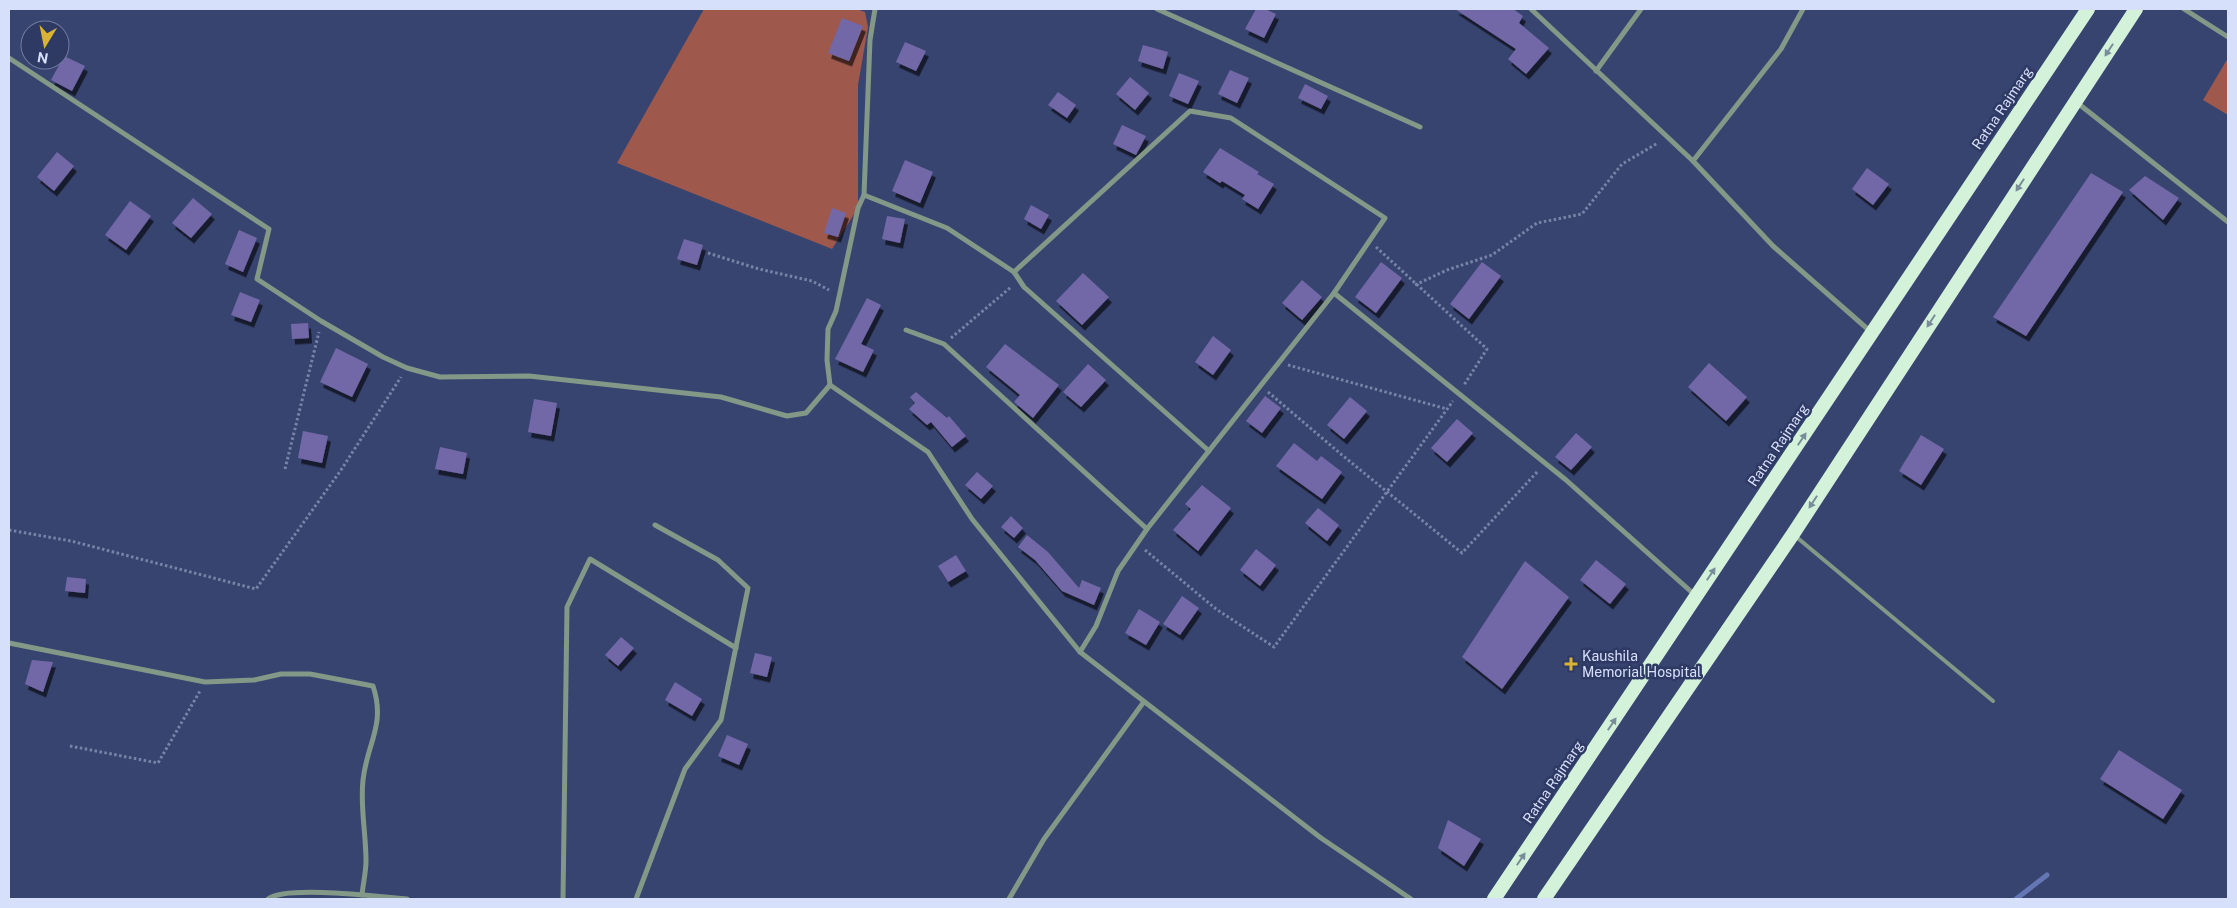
<svg xmlns="http://www.w3.org/2000/svg" width="2237" height="908" viewBox="0 0 2237 908" font-family="'Public Sans',sans-serif">
<style>
.green{fill:#9e584c}
.lines{fill:none;stroke-linecap:round;stroke-linejoin:round}
.stream{stroke:#6476b4;stroke-width:5}
.building{fill:#7268a7;filter:url(#shadow)}
.path{stroke:#7883a8;stroke-width:3;stroke-dasharray:2.5 2.5;stroke-linecap:butt}
.service{stroke:#839887;stroke-width:4}
.minor{stroke:#839887;stroke-width:5}
.trunk{stroke:#d3f2d9;stroke-width:14}
.oneway{fill:#788c99}
.poi-dot{fill:#dab333;stroke:#2e3964;stroke-width:2}
.labels{text-anchor:middle;stroke-width:5;stroke-linejoin:round;paint-order:stroke}
.street-label{font-size:14px;fill:#d7e0fb;stroke:#2e3964}
.poi-label{font-size:14px;fill:#d7e0fb;stroke:#2e3964;text-anchor:start}
</style>
<defs>
<filter id="shadow"><feDropShadow dx="3" dy="5.5" stdDeviation="0" flood-color="#0009"/></filter>
</defs>
<rect width="100%" height="100%" fill="#384470"/>
<g class="green">
<polygon points="704,9 857,9 865,12 868,27 858,85 858,208 832,249 617,163"/>
<polygon points="2228,58 2228,115 2203,100"/>
</g>
<g class="lines">
<polyline class="stream" points="2016,899 2047,875"/>
</g>
<g class="building">
<polygon points="1256,9 1265,9 1276,14 1264,38 1245,29"/>
<polygon points="1455,9 1513,9 1523,16 1519,23 1549,48 1526,74 1508,59 1516,49"/>
<polygon points="842,18 863,26 849,61 828,53"/>
<polygon points="905,42 926,51 916,71 896,62"/>
<polygon points="1143,45 1168,52 1163,69 1138,61"/>
<polygon points="64,56 85,66 72,91 51,80"/>
<polygon points="1230,70 1249,78 1237,103 1218,94"/>
<polygon points="1179,73 1199,81 1188,104 1169,96"/>
<polygon points="1130,77 1149,93 1135,110 1116,94"/>
<polygon points="1305,84 1328,96 1321,109 1298,98"/>
<polygon points="1058,92 1076,105 1067,118 1048,105"/>
<polygon points="1122,125 1146,136 1136,155 1113,144"/>
<polygon points="1220,148 1259,172 1257,174 1274,184 1258,209 1242,199 1245,195 1222,181 1220,183 1203,172"/>
<polygon points="57,152 74,166 54,191 37,177"/>
<polygon points="905,160 933,172 920,203 892,191"/>
<polygon points="1867,168 1889,184 1873,205 1852,189"/>
<polygon points="2091,173 2123,192 2026,336 1993,317"/>
<polygon points="2145,176 2179,198 2163,220 2129,190"/>
<polygon points="193,198 212,214 191,238 172,223"/>
<polygon points="130,201 151,216 126,250 105,235"/>
<polygon points="1031,205 1049,215 1041,229 1024,219"/>
<polygon points="832,208 846,213 838,237 824,233"/>
<polygon points="887,216 905,219 900,243 882,239"/>
<polygon points="239,230 257,238 243,272 225,264"/>
<polygon points="684,239 703,245 697,265 677,259"/>
<polygon points="1381,262 1402,278 1376,313 1355,297"/>
<polygon points="1482,262 1501,276 1469,319 1450,304"/>
<polygon points="1083,273 1109,297 1082,325 1056,301"/>
<polygon points="1302,280 1322,297 1302,320 1282,303"/>
<polygon points="240,292 260,300 251,322 231,315"/>
<polygon points="867,298 881,305 861,344 874,350 863,372 835,359"/>
<polygon points="308,323 309,338 292,339 291,324"/>
<polygon points="1213,336 1231,350 1213,375 1195,362"/>
<polygon points="1005,344 1059,385 1033,418 1014,402 1020,395 986,367"/>
<polygon points="336,348 368,364 352,397 320,382"/>
<polygon points="1709,363 1747,397 1726,421 1688,387"/>
<polygon points="1088,364 1106,380 1081,407 1063,392"/>
<polygon points="916,392 947,418 949,416 966,436 952,447 931,422 927,425 909,409 915,403 910,397"/>
<polygon points="1265,396 1281,408 1262,433 1246,421"/>
<polygon points="1350,397 1367,411 1344,439 1327,425"/>
<polygon points="534,399 557,403 551,436 528,432"/>
<polygon points="1457,419 1473,433 1447,462 1431,448"/>
<polygon points="303,431 328,436 322,463 298,458"/>
<polygon points="1576,433 1592,447 1571,470 1555,457"/>
<polygon points="1921,435 1944,449 1921,485 1899,471"/>
<polygon points="1294,443 1317,461 1321,456 1342,472 1322,499 1276,466"/>
<polygon points="440,447 467,453 463,474 435,469"/>
<polygon points="977,472 993,486 981,499 965,485"/>
<polygon points="1202,485 1231,508 1198,551 1173,530 1191,509 1185,504"/>
<polygon points="1318,508 1339,525 1327,541 1305,523"/>
<polygon points="1011,516 1023,528 1014,538 1001,527"/>
<polygon points="1027,535 1048,552 1079,588 1082,580 1101,588 1094,605 1062,591 1035,560 1018,547"/>
<polygon points="1256,549 1276,565 1260,586 1240,570"/>
<polygon points="956,555 966,571 948,582 938,566"/>
<polygon points="1596,560 1626,584 1610,604 1580,580"/>
<polygon points="1525,561 1569,597 1502,689 1462,657"/>
<polygon points="67,577 86,579 85,593 65,591"/>
<polygon points="1182,596 1199,608 1180,635 1163,624"/>
<polygon points="1139,609 1160,622 1146,645 1125,633"/>
<polygon points="621,637 634,648 618,666 605,655"/>
<polygon points="755,653 772,657 767,677 750,673"/>
<polygon points="32,660 53,662 43,692 25,684"/>
<polygon points="675,682 702,699 692,716 665,700"/>
<polygon points="727,735 748,744 739,765 718,756"/>
<polygon points="2119,750 2182,790 2163,819 2100,779"/>
<polygon points="1448,820 1481,839 1464,866 1438,848"/>
</g>
<g class="lines">
<g class="path">
<polyline points="1376,247 1487,349 1464,385"/>
<polyline points="708,253 759,269 812,281 829,290"/>
<polyline points="1415,285 1447,270 1492,255 1537,223 1582,214 1622,164 1658,143"/>
<polyline points="951,338 1011,287"/>
<polyline points="1288,365 1447,409"/>
<polyline points="1268,392 1342,455 1462,553 1538,471"/>
<polyline points="285,469 319,332"/>
<polyline points="9,530 71,541 256,589 341,470 401,377"/>
<polyline points="1145,550 1216,609 1274,647 1453,401"/>
<polyline points="70,746 158,763 200,691"/>
</g>
<polyline class="service" points="1794,535 1993,701"/>
<g class="minor">
<polyline points="875,9 870,40 864,195 858,208 836,311 828,329 827,360 830,385 928,452 972,519 1080,652 1096,626 1118,571 1147,529 1334,293 1385,218 1231,118 1190,111 1014,272"/>
<polyline points="1157,9 1420,127"/>
<polyline points="1531,9 1693,161 1773,246 1871,332"/>
<polyline points="2184,9 2228,37"/>
<polyline points="9,58 269,229 257,279 321,321 383,357 407,368 440,377 529,376 721,397 787,416 806,413 830,385"/>
<polyline points="1596,71 1641,9"/>
<polyline points="2075,101 2228,222"/>
<polyline points="1693,161 1781,49 1803,9"/>
<polyline points="864,195 947,228 1014,272 1024,287 1209,451"/>
<polyline points="1334,293 1566,480 1696,596"/>
<polyline points="906,330 944,344 1147,529"/>
<path d="M9,643L205,682L254,680L281,674H310L373,686C386,725 367,743 363,780C360,807 366,833 366,861C366,872 363,884 362,895"/>
<polyline points="1080,652 1321,838 1411,899"/>
<path d="M268,899C287,885 381,897 407,899"/>
<polyline points="563,899 567,607 590,559 736,648"/>
<polyline points="636,899 685,769 721,720 748,588 718,560 655,525"/>
<polyline points="1009,899 1044,839 1143,703"/>
</g>
<g class="trunk">
<polyline points="1494,899 2088,9"/>
<polyline points="1544,899 1793,534 2136,9"/>
</g>
</g>
<defs><path id="oneway-solid" d="M-6-.8H1V-3.2L6.5 0L1 3.2V.8H-6Z" transform="scale(1.25)"/></defs>
<g class="oneway">
<use href="#oneway-solid" transform="translate(2109 50) rotate(123)"/>
<use href="#oneway-solid" transform="translate(2020 185) rotate(123)"/>
<use href="#oneway-solid" transform="translate(1931 321) rotate(123)"/>
<use href="#oneway-solid" transform="translate(1802 439) rotate(-56)"/>
<use href="#oneway-solid" transform="translate(1813 502) rotate(123)"/>
<use href="#oneway-solid" transform="translate(1711 574) rotate(-56)"/>
<use href="#oneway-solid" transform="translate(1612 724) rotate(-56)"/>
<use href="#oneway-solid" transform="translate(1521 859) rotate(-56)"/>
</g>
<path class="poi-dot" d="M1568.5 656.5h5v5h5v5h-5v5h-5v-5h-5v-5h5z"/>
<g class="labels">
<g class="street-label">
<text transform="translate(2002 108) rotate(-56)" y="5">Ratna Rajmarg</text>
<text transform="translate(1778 445) rotate(-56)" y="5">Ratna Rajmarg</text>
<text transform="translate(1553 782) rotate(-56)" y="5">Ratna Rajmarg</text>
</g>
<g class="poi-label">
<text x="1582" y="661">Kaushila<tspan x="1582" dy="16">Memorial Hospital</tspan></text>
</g>
</g>
<rect width="2237" height="908" fill="none" stroke="#d7e0fb" stroke-width="20"/>
<g transform="translate(45 45) rotate(190)"><circle r="24" fill="#2e3964" stroke="#727ca0"/>
<path d="M0-4L9 19L0 12L-9 19Z" fill="#dab333"/>
<text y="-8" font-size="14" font-weight="bold" text-anchor="middle" fill="#d7e0fb">N</text>
</g>
</svg>
